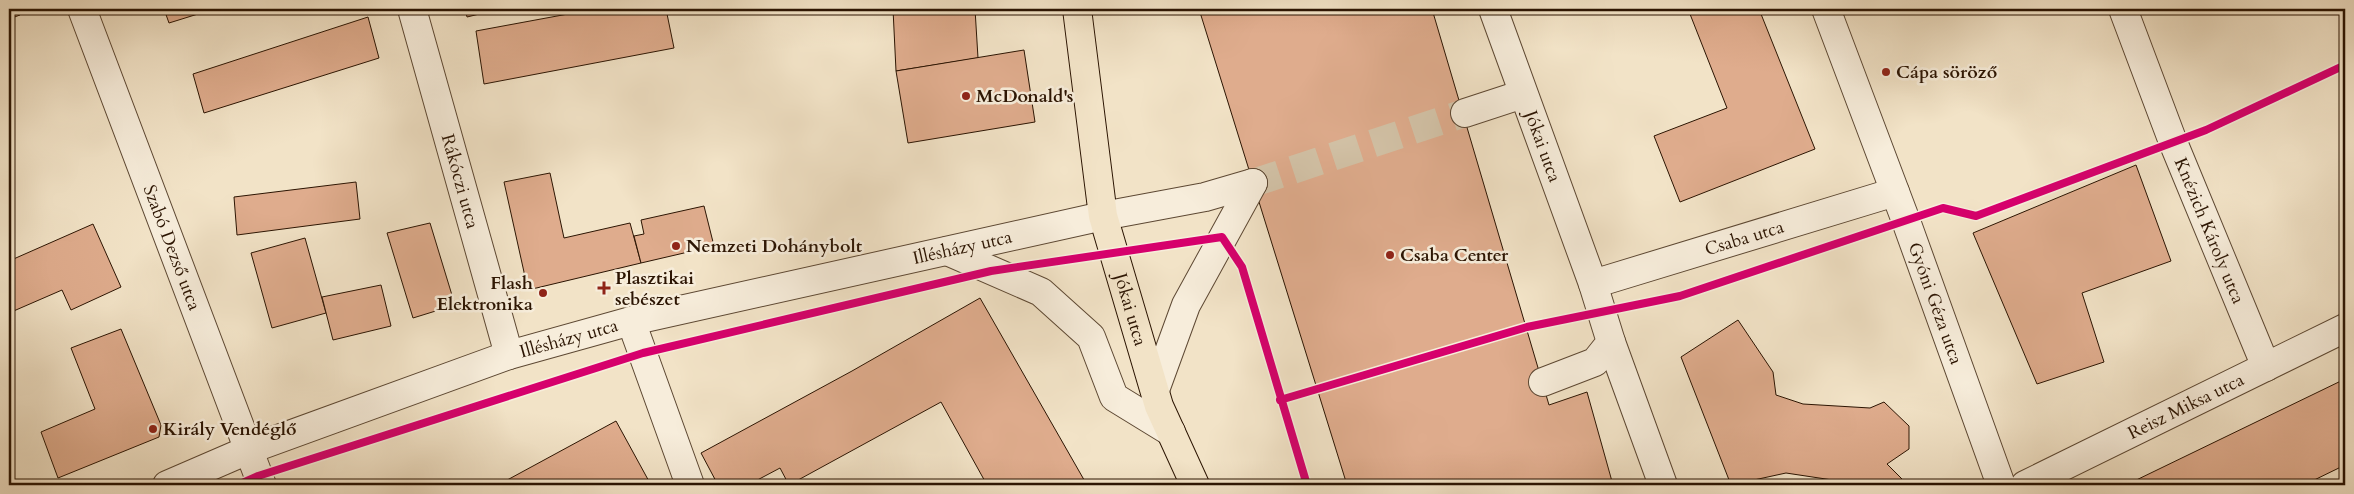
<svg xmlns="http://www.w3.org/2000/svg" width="2354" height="494" viewBox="0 0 2354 494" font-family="Cardo,serif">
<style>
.building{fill:#dfac8d;stroke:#2b1402}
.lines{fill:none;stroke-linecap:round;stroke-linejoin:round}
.minor-tunnel{stroke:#d4c4a9;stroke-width:28;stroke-dasharray:28 14;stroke-linecap:butt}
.minor-casing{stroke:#5d4833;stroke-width:30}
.major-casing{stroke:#2b1402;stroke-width:30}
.minor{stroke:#f7eddb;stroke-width:28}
.major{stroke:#f2e3c7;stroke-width:28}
.cycleway-casing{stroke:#f7eddb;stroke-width:11}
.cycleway{stroke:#d6006c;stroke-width:8}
.poi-dot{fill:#8f2418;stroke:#f7eddb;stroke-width:2}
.labels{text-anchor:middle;stroke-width:5;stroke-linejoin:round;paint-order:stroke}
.poi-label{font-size:18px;font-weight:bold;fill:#2b1402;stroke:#f7eddb;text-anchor:start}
.street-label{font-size:18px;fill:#2b1402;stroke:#f7eddb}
</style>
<rect width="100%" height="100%" fill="#f2e3c7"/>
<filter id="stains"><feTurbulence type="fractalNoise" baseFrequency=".004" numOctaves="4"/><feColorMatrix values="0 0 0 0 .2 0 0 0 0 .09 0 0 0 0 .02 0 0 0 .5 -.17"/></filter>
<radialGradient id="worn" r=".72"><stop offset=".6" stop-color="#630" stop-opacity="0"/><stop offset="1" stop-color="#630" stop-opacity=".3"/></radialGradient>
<g class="building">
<polygon points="9,9 18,9 20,15 9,19"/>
<polygon points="164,9 214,9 169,23"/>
<polygon points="465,9 500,9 467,17"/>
<polygon points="595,9 666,9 674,48 484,84 476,31"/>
<polygon points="893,9 975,9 978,58 896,71"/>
<polygon points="1199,9 1432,9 1549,405 1587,392 1613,485 1347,485"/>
<polygon points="1688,9 1759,9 1815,149 1680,202 1654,136 1727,108"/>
<polygon points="368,17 379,58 204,113 193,74"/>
<polygon points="1024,50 1035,122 908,143 896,71"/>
<polygon points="2136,165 2171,261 2082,293 2104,362 2037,384 1973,233"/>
<polygon points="550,173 564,238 630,223 641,263 528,290 504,182"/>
<polygon points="356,182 360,219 237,235 234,197"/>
<polygon points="704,206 714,246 641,263 634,236 644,234 641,220"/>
<polygon points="430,223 455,305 413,318 387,233"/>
<polygon points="93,224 121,287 71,310 62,290 9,313 9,261"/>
<polygon points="305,238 326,313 272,328 251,253"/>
<polygon points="381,285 391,326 333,340 322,297"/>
<polygon points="980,298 1087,485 987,485 941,402 789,485 780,468 748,485 718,485 701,453 852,371"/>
<polygon points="1738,320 1773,372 1776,395 1803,404 1870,408 1884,402 1909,426 1909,449 1887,464 1908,485 1843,485 1839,481 1786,473 1731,485 1681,357"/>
<polygon points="121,329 161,425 159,437 58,478 41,432 95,409 71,348"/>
<polygon points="2345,379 2345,465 2304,485 2126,485"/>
<polygon points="616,421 651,485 498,485"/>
</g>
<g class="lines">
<polyline class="minor-tunnel" points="1253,183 1465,113"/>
<g class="minor-casing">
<g id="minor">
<path id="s1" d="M82,9L262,485"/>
<path id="s2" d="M412,9L509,355"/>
<path id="s3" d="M1493,9L1593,284L1611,342L1595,362L1543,382"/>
<path id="s4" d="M1826,9L1906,221L2001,485"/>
<path id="s5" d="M2123,9L2173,142L2266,367"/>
<polyline points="1465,113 1523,94"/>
<polyline points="947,251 1041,292 1091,337 1114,397 1171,432"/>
<path id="s6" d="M1593,284L1895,192"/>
<polyline points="631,321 690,485"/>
<polyline points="1611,342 1663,485"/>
<polyline points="1155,390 1186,305 1253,183"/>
<path id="s7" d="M167,485L248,450L509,355L631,321L1103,216L1205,197L1253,183"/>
<path id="s8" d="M2025,485L2345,328"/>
</g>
</g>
<g class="major-casing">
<g id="major">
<path id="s9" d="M1077,9L1103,216L1159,406L1195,485"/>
</g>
</g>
<use href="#minor" class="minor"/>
<use href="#major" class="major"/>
<g class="cycleway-casing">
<g id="cycleway">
<polyline points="1280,400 1527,327 1680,296 1943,208 1976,216 2206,130 2345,65"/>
<polyline points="238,485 258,476 643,353 991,271 1222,237 1242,267 1307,485"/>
</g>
</g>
<use href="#cycleway" class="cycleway"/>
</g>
<g class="poi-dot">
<circle cx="1886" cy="72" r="5"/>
<circle cx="966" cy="96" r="5"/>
<circle cx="676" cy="246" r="5"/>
<circle cx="1390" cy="255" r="5"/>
<path d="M601.5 280.5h5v5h5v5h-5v5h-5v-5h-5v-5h5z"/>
<circle cx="543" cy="293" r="5"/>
<circle cx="153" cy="429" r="5"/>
</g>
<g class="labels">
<g class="poi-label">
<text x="1896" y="78">Cápa söröző</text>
<text x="976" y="102">McDonald's</text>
<text x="686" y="252">Nemzeti Dohánybolt</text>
<text x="1400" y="261">Csaba Center</text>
<text x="615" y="284">Plasztikai<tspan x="615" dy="21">sebészet</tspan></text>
<text x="533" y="289" text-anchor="end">Flash<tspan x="533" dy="21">Elektronika</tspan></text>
<text x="163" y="435">Király Vendéglő</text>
</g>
<g class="street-label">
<text dy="6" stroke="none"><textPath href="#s3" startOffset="146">Jókai utca</textPath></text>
<text dy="6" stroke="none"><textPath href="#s2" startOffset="179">Rákóczi utca</textPath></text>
<text dy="6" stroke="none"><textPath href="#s5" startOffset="238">Knézich Károly utca</textPath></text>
<text dy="6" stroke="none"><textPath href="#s6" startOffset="158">Csaba utca</textPath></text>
<text dy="6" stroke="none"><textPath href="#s1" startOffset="255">Szabó Dezső utca</textPath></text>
<text dy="6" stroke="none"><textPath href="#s7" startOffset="832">Illésházy utca</textPath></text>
<text dy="6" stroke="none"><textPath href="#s4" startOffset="314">Gyóni Géza utca</textPath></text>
<text dy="6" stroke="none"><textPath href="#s9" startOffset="306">Jókai utca</textPath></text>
<text dy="6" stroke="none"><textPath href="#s7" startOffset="428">Illésházy utca</textPath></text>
<text dy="6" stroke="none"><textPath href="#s8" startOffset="179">Reisz Miksa utca</textPath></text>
</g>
</g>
<rect width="2354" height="494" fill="none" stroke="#f2e3c7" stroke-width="30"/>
<rect x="10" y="10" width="2334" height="474" fill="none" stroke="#2b1402" stroke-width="2.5"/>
<rect x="15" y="15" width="2324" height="464" fill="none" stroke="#2b1402"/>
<rect width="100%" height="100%" filter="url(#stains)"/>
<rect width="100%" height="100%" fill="url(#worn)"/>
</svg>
